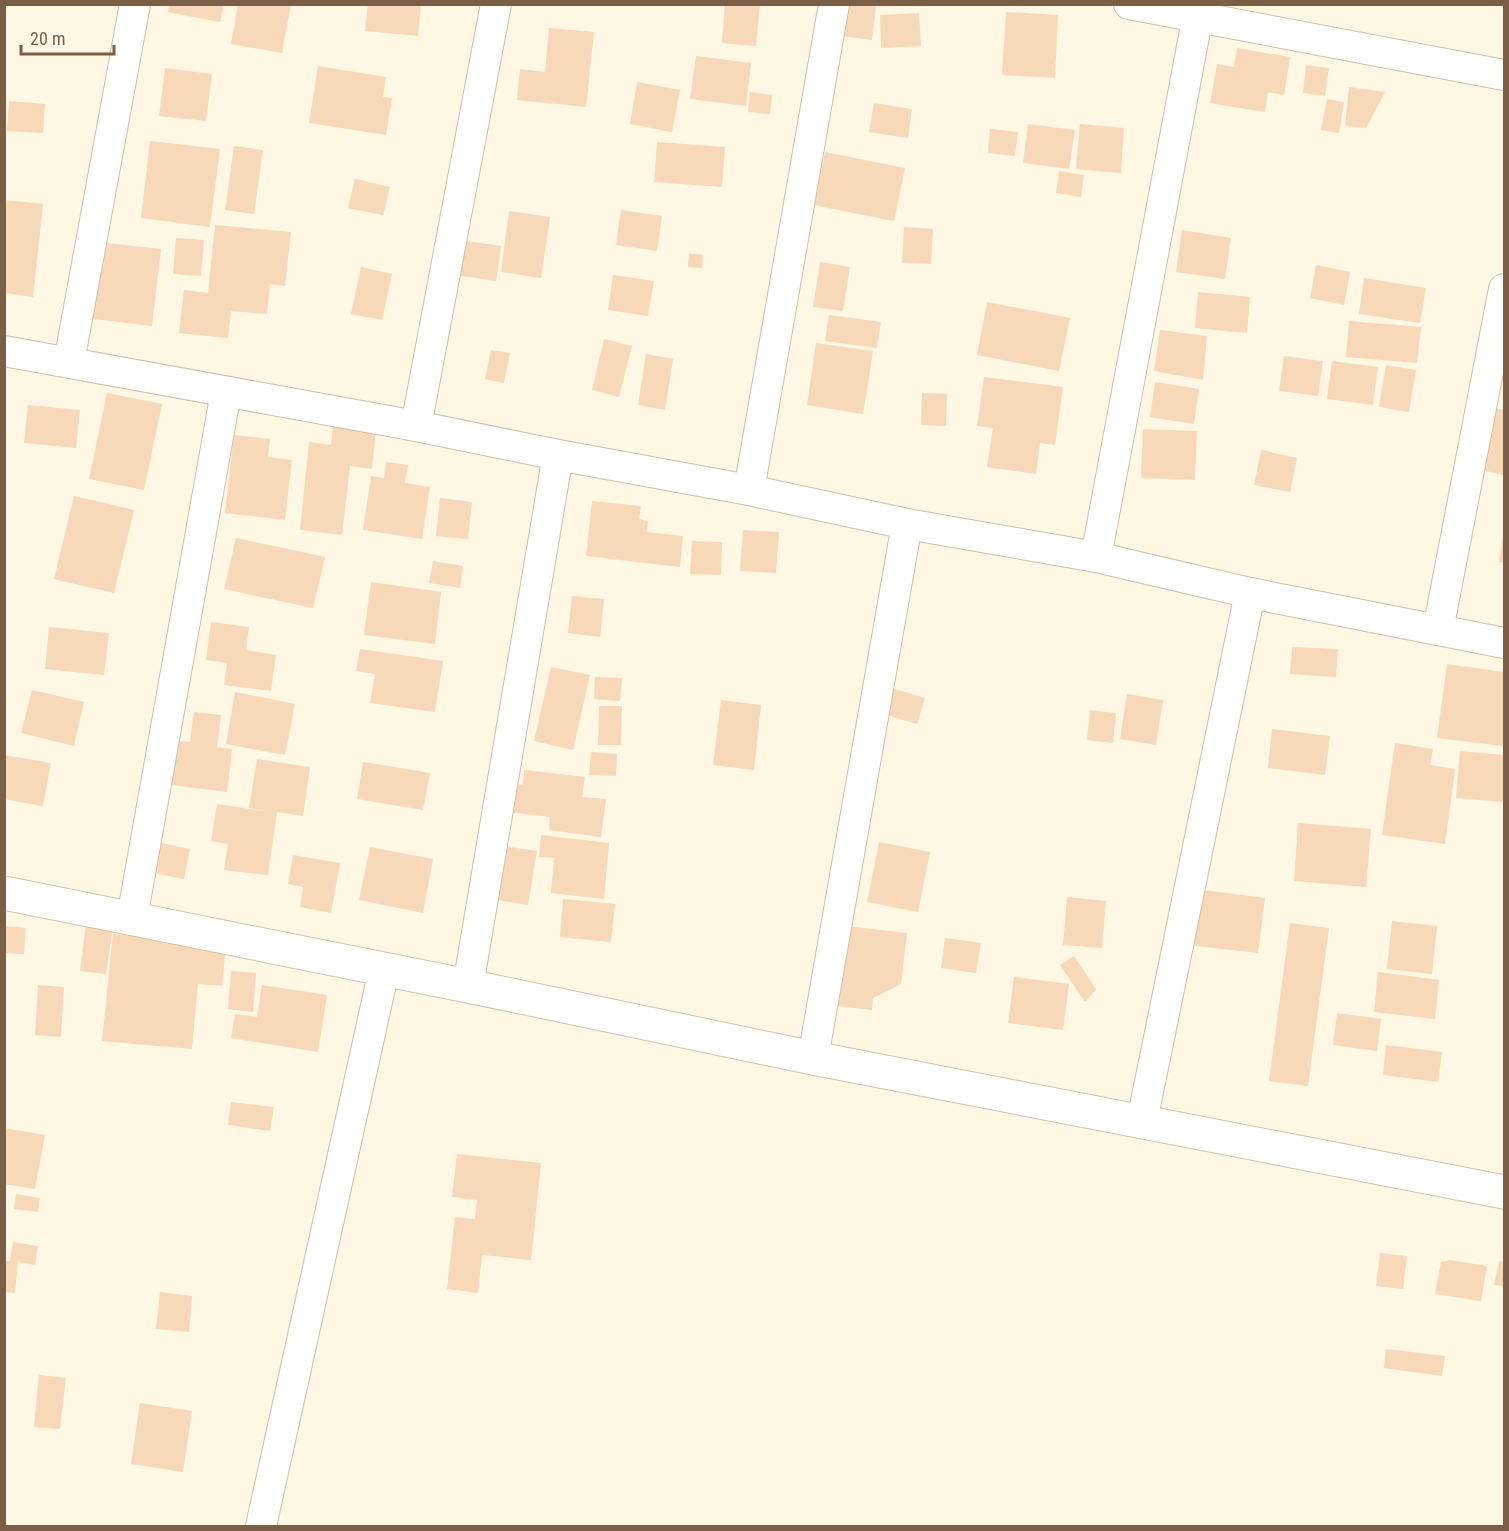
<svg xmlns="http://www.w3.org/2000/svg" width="1509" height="1531" viewBox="0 0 1509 1531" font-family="'Roboto Condensed',sans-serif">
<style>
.building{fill:#f7d8b8}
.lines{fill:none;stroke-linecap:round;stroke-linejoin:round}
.minor-casing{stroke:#d1bfa8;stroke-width:32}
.secondary-casing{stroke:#d7c2a8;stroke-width:35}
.minor{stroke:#fff;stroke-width:30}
.secondary{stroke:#fff;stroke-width:33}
</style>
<rect width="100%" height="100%" fill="#fef7e3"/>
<g class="building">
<polygon points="169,4 224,4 220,22 168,12"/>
<polygon points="238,4 291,4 282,53 231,44"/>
<polygon points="368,4 421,4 418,36 365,31"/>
<polygon points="725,4 760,4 756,46 722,43"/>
<polygon points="845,4 876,4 872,40 841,36"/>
<polygon points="1006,12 1058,15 1055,78 1002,75"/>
<polygon points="919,13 921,46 881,48 880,15"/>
<polygon points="549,28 594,32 586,107 517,100 520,69 545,72"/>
<polygon points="1237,48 1290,57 1284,95 1268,92 1265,112 1210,103 1217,64 1234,67"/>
<polygon points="696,56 751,63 746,106 690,99"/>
<polygon points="1306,65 1329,68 1325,96 1303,93"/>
<polygon points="318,66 386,77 383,97 392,98 386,135 309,123"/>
<polygon points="165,68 212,74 206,121 159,116"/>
<polygon points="637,82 680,90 672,132 630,124"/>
<polygon points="1349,87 1385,92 1366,128 1345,126"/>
<polygon points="750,92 772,95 770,114 748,112"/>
<polygon points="1327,99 1344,102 1339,133 1321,130"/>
<polygon points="9,101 45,104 43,133 7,131"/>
<polygon points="874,103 912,109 908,138 869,132"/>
<polygon points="1028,124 1075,130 1069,169 1023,163"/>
<polygon points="1080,124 1124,128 1121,173 1076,169"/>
<polygon points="990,129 1018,132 1015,156 988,153"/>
<polygon points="150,141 220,149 210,227 141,218"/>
<polygon points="657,142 725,147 722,187 654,182"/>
<polygon points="234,146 263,150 254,214 225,210"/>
<polygon points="825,152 905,168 894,221 814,205"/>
<polygon points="1059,171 1084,175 1081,197 1056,193"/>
<polygon points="355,179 390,187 383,215 348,208"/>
<polygon points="4,200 43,204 33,297 4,293"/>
<polygon points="621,210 662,216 657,251 616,245"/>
<polygon points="509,211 550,217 541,278 501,272"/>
<polygon points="215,225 291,232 285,286 270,284 267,314 231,311 228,338 179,333 184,290 208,293"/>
<polygon points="904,227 933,229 931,264 902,263"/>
<polygon points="1182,230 1231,238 1225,279 1176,272"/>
<polygon points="176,238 204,240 201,276 173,274"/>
<polygon points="460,240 501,246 496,281 455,275"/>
<polygon points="106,243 161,249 152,326 85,318 92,266 103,267"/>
<polygon points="689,253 703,255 702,268 688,267"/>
<polygon points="820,262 850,267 843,311 813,307"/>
<polygon points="1316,265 1350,272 1344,305 1310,298"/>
<polygon points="361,267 392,274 382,320 351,314"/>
<polygon points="613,275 654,281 648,316 608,310"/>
<polygon points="1364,278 1426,288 1420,323 1359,314"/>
<polygon points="1198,292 1250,297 1247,333 1195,328"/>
<polygon points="987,302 1070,318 1059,371 977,355"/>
<polygon points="829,315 881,322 877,348 825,341"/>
<polygon points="1349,321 1421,327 1417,363 1346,357"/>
<polygon points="1160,330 1207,336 1203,380 1154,371"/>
<polygon points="604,339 632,346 619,397 592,390"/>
<polygon points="816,343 873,351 863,414 807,405"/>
<polygon points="491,350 510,353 504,383 485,379"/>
<polygon points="646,354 673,359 665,410 638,405"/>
<polygon points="1284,356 1323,361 1318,396 1279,391"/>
<polygon points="1332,361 1378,367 1373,405 1327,399"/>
<polygon points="1386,365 1416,370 1409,412 1379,407"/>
<polygon points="984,377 1063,387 1055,445 1040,443 1036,474 987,467 993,428 977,426"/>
<polygon points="1155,382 1199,389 1194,424 1150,417"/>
<polygon points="107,393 162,404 144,490 89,479"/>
<polygon points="922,393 947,394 946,426 921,425"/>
<polygon points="28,405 80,410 76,448 24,443"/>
<polygon points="1491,407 1504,410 1504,475 1477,469"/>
<polygon points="333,425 376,429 372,469 350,466 342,535 300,530 309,442 331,445"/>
<polygon points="1143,429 1197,431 1195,480 1141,478"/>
<polygon points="234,435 270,439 268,457 292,460 285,520 225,513"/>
<polygon points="1261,450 1297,458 1290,492 1254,485"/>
<polygon points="386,462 408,465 405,483 430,487 422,539 363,530 371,476 384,478"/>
<polygon points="74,496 134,510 114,593 54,579"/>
<polygon points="440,498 472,502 468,539 436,536"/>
<polygon points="592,501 641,506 639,519 648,521 647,532 683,536 680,567 586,556"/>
<polygon points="743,530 779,532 776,573 740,571"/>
<polygon points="1503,535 1504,535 1504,563 1499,562"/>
<polygon points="236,538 325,557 313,608 224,589"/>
<polygon points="692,541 722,542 721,575 690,574"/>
<polygon points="433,561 463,566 460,588 429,583"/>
<polygon points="371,582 441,592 435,644 364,635"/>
<polygon points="572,596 604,599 600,637 568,633"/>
<polygon points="211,622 249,627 246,650 276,655 271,691 224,685 227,663 206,660"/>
<polygon points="49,627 109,633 104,675 45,669"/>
<polygon points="1292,647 1338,649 1336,677 1290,674"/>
<polygon points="360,649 443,661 435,712 370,703 375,674 356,671"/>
<polygon points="1447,664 1504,672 1504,733 1503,746 1437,738"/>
<polygon points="551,667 590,675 573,750 534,741"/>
<polygon points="595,677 622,678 620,701 594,699"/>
<polygon points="888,687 925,698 917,724 880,713"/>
<polygon points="32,690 84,702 74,746 21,733"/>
<polygon points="235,692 295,704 285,755 226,744"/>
<polygon points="1127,694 1163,700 1156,745 1120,739"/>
<polygon points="721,700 761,705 754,770 713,765"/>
<polygon points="599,706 622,706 621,745 598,745"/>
<polygon points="1090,710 1116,713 1113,743 1087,740"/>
<polygon points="194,712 221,715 217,747 232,749 227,792 171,785 176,741 190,742"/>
<polygon points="1272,729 1330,736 1325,775 1268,768"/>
<polygon points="1395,743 1433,749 1430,765 1455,769 1445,844 1382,835"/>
<polygon points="1460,751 1504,755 1504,802 1456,798"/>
<polygon points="591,752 617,754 616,776 589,775"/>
<polygon points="4,755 51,763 43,806 4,799"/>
<polygon points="257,759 310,767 303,816 277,812 268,875 224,870 228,844 211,841 217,804 271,812 249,808"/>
<polygon points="363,762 430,773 423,810 357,799"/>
<polygon points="524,770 585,777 582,797 606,799 601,837 549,830 550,817 507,812 511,783 523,785"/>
<polygon points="1298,823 1371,829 1366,887 1294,881"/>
<polygon points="541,835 609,843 604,899 551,893 554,858 539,857"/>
<polygon points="152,841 190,849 184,879 145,871"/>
<polygon points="879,842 930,852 918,912 867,902"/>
<polygon points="502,846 537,851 528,905 493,899"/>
<polygon points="370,847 433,859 423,913 359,900"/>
<polygon points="293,855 340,863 331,913 300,907 303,887 288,884"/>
<polygon points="1195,889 1265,898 1258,953 1188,945"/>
<polygon points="1067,897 1106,901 1102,948 1063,945"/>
<polygon points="563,899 615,904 611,942 560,937"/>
<polygon points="1392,921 1437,926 1432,974 1387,969"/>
<polygon points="1290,923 1329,928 1308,1086 1269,1081"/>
<polygon points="86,924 113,927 106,974 80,971"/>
<polygon points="4,926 26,928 24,954 4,953"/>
<polygon points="846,926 907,933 901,984 873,998 872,1010 837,1006"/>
<polygon points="113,934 226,945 222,986 198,984 192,1049 102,1041"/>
<polygon points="945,938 981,943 976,973 941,968"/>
<polygon points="1074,956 1096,989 1085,1002 1060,965"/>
<polygon points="231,971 256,973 253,1012 228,1009"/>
<polygon points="1378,972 1439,980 1435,1019 1374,1012"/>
<polygon points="1014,977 1069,984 1063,1030 1008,1023"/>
<polygon points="38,985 64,987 61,1037 35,1035"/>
<polygon points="262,985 327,995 318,1052 231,1038 235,1014 257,1017"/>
<polygon points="1337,1013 1381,1019 1377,1051 1333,1045"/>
<polygon points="1386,1045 1442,1052 1438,1082 1383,1075"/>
<polygon points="231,1102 274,1107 270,1131 228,1125"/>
<polygon points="4,1128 45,1135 35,1189 4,1184"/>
<polygon points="457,1154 541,1163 531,1260 482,1255 478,1293 447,1289 455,1217 475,1219 477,1200 452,1197"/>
<polygon points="16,1194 40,1198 38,1212 14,1209"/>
<polygon points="13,1242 38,1246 35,1265 18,1262 15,1293 4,1292 4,1261 10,1261"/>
<polygon points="1380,1253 1407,1256 1403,1289 1376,1286"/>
<polygon points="1450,1260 1487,1266 1481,1301 1435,1294 1441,1262"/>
<polygon points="1499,1261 1504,1262 1504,1286 1494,1285"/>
<polygon points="160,1292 192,1296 189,1332 156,1329"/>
<polygon points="1386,1349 1445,1356 1442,1376 1384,1368"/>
<polygon points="39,1375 66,1378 60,1429 34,1427"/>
<polygon points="140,1403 192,1411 183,1472 131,1464"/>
</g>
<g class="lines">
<g class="minor-casing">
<g id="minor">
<polyline points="1129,4 1504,75"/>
<polyline points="4,351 416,426 558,455 749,490 907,524 1096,557 1250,593 1504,643"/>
<polyline points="69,362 135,4"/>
<polyline points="416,426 496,4"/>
<polyline points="749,490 834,4"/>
<polyline points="1096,557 1200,4"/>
<polyline points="1438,630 1504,289"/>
<polyline points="132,918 226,392"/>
<polyline points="468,986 558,455"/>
<polyline points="813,1058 907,524"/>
<polyline points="1142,1121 1250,593"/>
<polyline points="261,1526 384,970"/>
</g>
</g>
<g class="secondary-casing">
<polyline id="secondary" points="4,893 468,986 813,1058 1504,1192"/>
</g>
<use href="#minor" class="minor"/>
<use href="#secondary" class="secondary"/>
</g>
<rect width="1509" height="1531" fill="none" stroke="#7a5e46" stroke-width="12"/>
<path d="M21 45v9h93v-9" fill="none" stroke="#7a5e46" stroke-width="3"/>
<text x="30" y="45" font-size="18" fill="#7a5e46" stroke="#fffaec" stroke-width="4.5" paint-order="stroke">20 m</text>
</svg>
